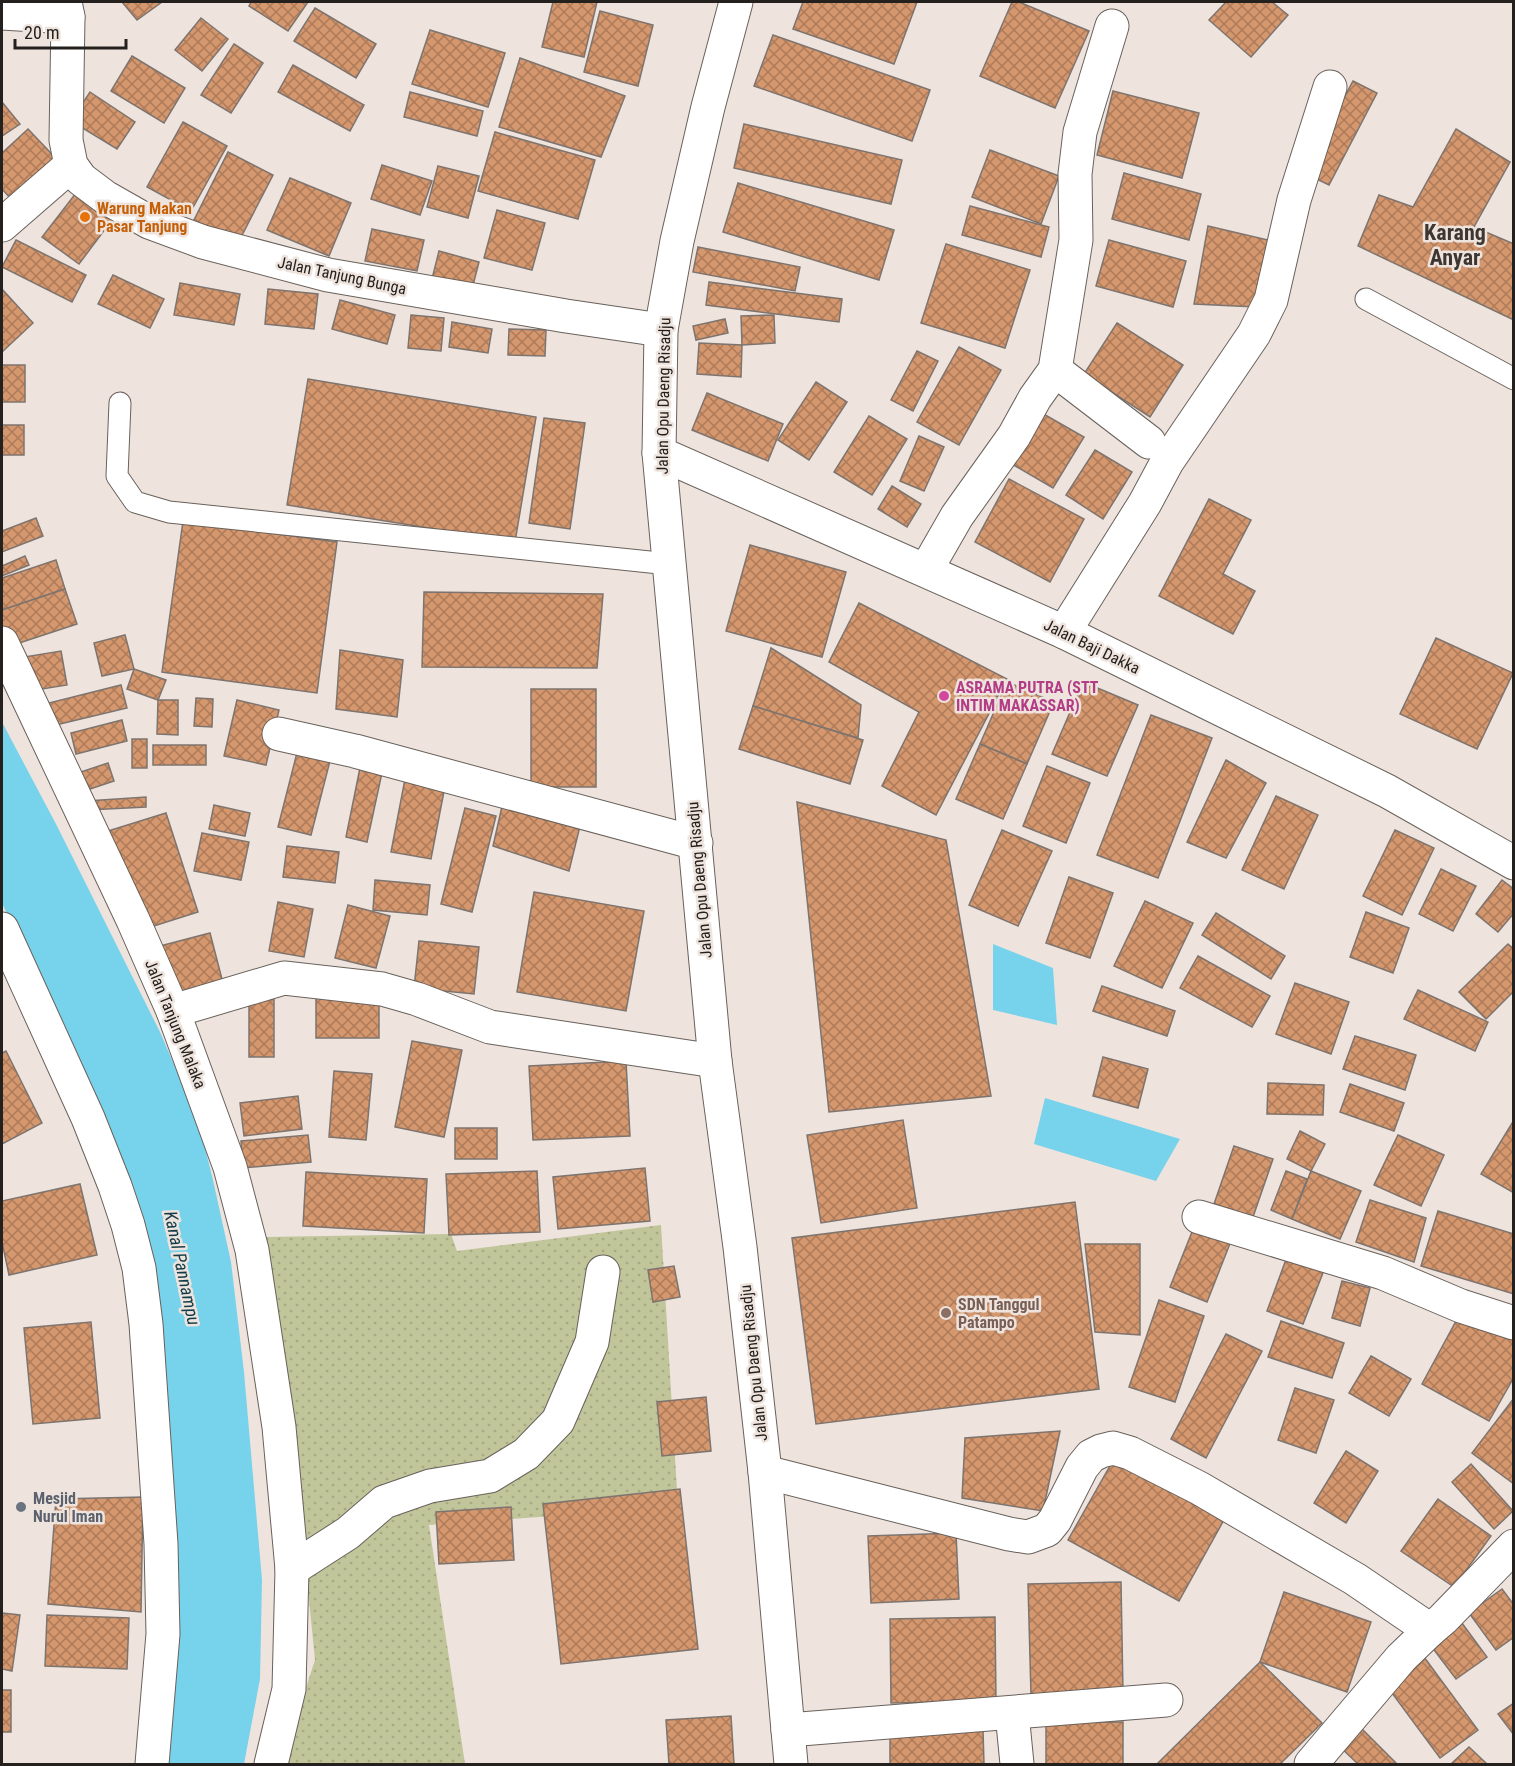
<svg xmlns="http://www.w3.org/2000/svg" width="1515" height="1766" viewBox="0 0 1515 1766" font-family="'Roboto Condensed',sans-serif">
<style>
.grass{fill:url(#grass-dots)}
.water{fill:#77d2ec}
.building{fill:url(#building-cross-hatch);stroke:#7e746f;stroke-width:1.5}
.lines{fill:none;stroke-linecap:round;stroke-linejoin:round}
.lane-casing{stroke:#69615b;stroke-width:23}
.street-casing{stroke:#69615b;stroke-width:35}
.secondary-casing{stroke:#69615b;stroke-width:35}
.lane{stroke:#fff;stroke-width:21}
.street{stroke:#fff;stroke-width:33}
.secondary{stroke:#fff;stroke-width:33}
.food-dot{fill:#e8710a;stroke:#eee4dd;stroke-width:2}
.hotel-dot{fill:#d1479c;stroke:#eee4dd;stroke-width:2}
.education-dot{fill:#8d6e63;stroke:#eee4dd;stroke-width:2}
.worship-dot{fill:#6b7280;stroke:#eee4dd;stroke-width:2}
.labels{text-anchor:middle;stroke-width:5;stroke-linejoin:round;paint-order:stroke}
.food-label{font-size:16px;font-weight:bold;fill:#c56008;stroke:#eee4dd;text-anchor:start}
.street-label{font-size:16px;fill:#24201e;stroke:#eee4dd}
.hotel-label{font-size:16px;font-weight:bold;fill:#b23c85;stroke:#eee4dd;text-anchor:start}
.education-label{font-size:16px;font-weight:bold;fill:#785e54;stroke:#eee4dd;text-anchor:start}
.worship-label{font-size:16px;font-weight:bold;fill:#5b616d;stroke:#eee4dd;text-anchor:start}
.water-label{font-size:18px;font-style:italic;fill:#123c48;stroke:#eee4dd}
.district-label{font-size:22px;font-weight:bold;fill:#3e3631;stroke:#eee4dd}
</style>
<defs>
<pattern id="grass-dots" width="8" height="8" patternUnits="userSpaceOnUse" patternTransform="scale(1.5)"><rect width="8" height="8" fill="#c0c59a"/><path d="M2 2h.1M6 6h.1" fill="none" stroke="#a5a984" stroke-width="1.8" stroke-linecap="round"/></pattern>
<pattern id="building-cross-hatch" width="8" height="8" patternUnits="userSpaceOnUse" patternTransform="scale(1.5)"><rect width="8" height="8" fill="#d5976d"/><path d="M0 0l8 8M0 8l8-8" fill="none" stroke="#ad7b59"/></pattern>
</defs>
<rect width="100%" height="100%" fill="#eee4dd"/>
<polygon class="grass" points="661,1225 678,1507 429,1525 465,1764 281,1764 315,1660 289,1399 263,1237 451,1234 457,1251"/>
<g class="water">
<polygon points="2,722 57,826 160,1032 198,1120 213,1180 231,1262 244,1372 262,1580 260,1679 244,1764 157,1764 164,1425 71,1053 2,903"/>
<polygon points="993,944 1053,968 1057,1025 993,1010"/>
<polygon points="1045,1098 1180,1139 1156,1181 1034,1144"/>
</g>
<g class="building">
<polygon points="122,2 162,2 137,20"/>
<polygon points="251,2 308,2 288,31 249,6"/>
<polygon points="553,2 597,2 584,57 542,47"/>
<polygon points="803,2 917,2 894,64 793,29"/>
<polygon points="1012,2 1019,2 1089,31 1055,108 980,76"/>
<polygon points="1226,2 1272,2 1288,15 1251,57 1209,20"/>
<polygon points="315,8 376,44 356,78 294,41"/>
<polygon points="600,11 653,25 638,86 584,72"/>
<polygon points="201,18 228,39 202,71 175,50"/>
<polygon points="430,30 505,53 488,107 412,84"/>
<polygon points="773,35 930,90 912,141 754,86"/>
<polygon points="234,44 263,63 231,113 201,95"/>
<polygon points="132,56 185,88 164,123 111,91"/>
<polygon points="520,58 625,96 601,157 499,127"/>
<polygon points="293,65 364,105 350,131 278,92"/>
<polygon points="1353,81 1377,93 1329,185 1304,173"/>
<polygon points="1113,91 1199,113 1182,178 1097,155"/>
<polygon points="90,92 135,122 117,149 71,121"/>
<polygon points="410,92 483,111 477,136 404,117"/>
<polygon points="2,102 20,124 2,136"/>
<polygon points="183,122 227,146 191,211 147,187"/>
<polygon points="744,124 902,160 891,204 734,168"/>
<polygon points="28,129 65,168 20,209 2,189 2,153"/>
<polygon points="1456,129 1510,162 1474,227 1514,244 1514,320 1358,246 1379,195 1413,207"/>
<polygon points="495,132 595,160 578,219 478,191"/>
<polygon points="990,150 1059,176 1041,224 972,197"/>
<polygon points="228,152 273,175 237,245 193,222"/>
<polygon points="382,165 432,181 420,215 371,199"/>
<polygon points="438,166 479,176 468,218 427,207"/>
<polygon points="1124,173 1201,194 1189,240 1112,219"/>
<polygon points="290,178 351,203 329,256 267,230"/>
<polygon points="738,183 894,230 879,280 723,232"/>
<polygon points="76,193 112,220 79,264 42,237"/>
<polygon points="970,206 1049,227 1041,257 962,235"/>
<polygon points="497,210 545,223 532,270 484,258"/>
<polygon points="1208,226 1268,240 1256,307 1194,304"/>
<polygon points="372,229 424,240 417,271 365,261"/>
<polygon points="16,240 86,275 72,302 2,267"/>
<polygon points="1109,240 1186,261 1173,307 1096,286"/>
<polygon points="946,244 1030,270 1005,348 921,323"/>
<polygon points="698,247 800,267 795,291 693,272"/>
<polygon points="439,251 479,262 472,289 432,279"/>
<polygon points="113,275 164,299 150,328 98,304"/>
<polygon points="709,282 842,299 839,322 706,305"/>
<polygon points="180,283 240,294 234,325 174,315"/>
<polygon points="2,289 33,323 2,352"/>
<polygon points="268,289 318,294 314,329 265,324"/>
<polygon points="340,300 395,315 387,344 332,329"/>
<polygon points="411,315 444,318 441,351 408,348"/>
<polygon points="774,315 775,343 742,345 741,316"/>
<polygon points="725,319 728,333 696,340 693,326"/>
<polygon points="452,322 492,329 488,353 449,347"/>
<polygon points="1117,323 1183,365 1150,417 1084,374"/>
<polygon points="509,329 546,330 545,356 508,355"/>
<polygon points="699,343 742,345 741,377 697,374"/>
<polygon points="959,347 1001,370 959,445 917,422"/>
<polygon points="917,351 938,361 913,411 891,400"/>
<rect x="2" y="365" width="23" height="37"/>
<polygon points="308,379 536,417 515,542 287,505"/>
<polygon points="816,382 847,402 809,460 778,440"/>
<polygon points="707,393 783,424 768,461 692,430"/>
<polygon points="1040,412 1084,437 1053,488 1010,463"/>
<polygon points="869,416 907,439 872,495 834,472"/>
<polygon points="544,418 585,423 570,529 529,523"/>
<rect x="2" y="425" width="22" height="30"/>
<polygon points="919,436 944,447 924,491 900,481"/>
<polygon points="1095,450 1132,472 1103,519 1066,495"/>
<polygon points="1009,479 1084,519 1050,582 975,542"/>
<polygon points="892,486 921,504 907,527 878,509"/>
<polygon points="1209,499 1251,520 1223,574 1255,591 1233,634 1159,596"/>
<polygon points="36,518 43,536 2,552 2,531"/>
<polygon points="183,521 337,542 317,693 162,672"/>
<polygon points="750,545 846,572 822,657 726,631"/>
<polygon points="25,556 29,565 2,576 2,566"/>
<polygon points="56,560 65,589 2,610 2,578"/>
<polygon points="65,589 77,624 7,647 2,631 2,610"/>
<polygon points="424,592 603,594 597,668 422,667"/>
<polygon points="859,603 1007,679 936,815 882,786 919,712 829,662"/>
<polygon points="125,635 134,669 102,676 94,643"/>
<polygon points="1436,638 1513,673 1477,749 1400,714"/>
<polygon points="771,648 861,705 858,738 753,706"/>
<polygon points="340,650 403,660 397,717 336,709"/>
<polygon points="61,651 67,685 30,691 24,657"/>
<polygon points="134,669 166,680 158,700 127,689"/>
<polygon points="1007,682 1054,702 1027,764 980,744"/>
<polygon points="1083,682 1138,705 1107,776 1052,754"/>
<polygon points="121,685 127,708 47,727 41,705"/>
<rect x="531" y="689" width="65" height="98"/>
<polygon points="196,698 213,699 212,727 194,726"/>
<polygon points="158,700 178,700 178,735 157,734"/>
<polygon points="237,700 279,710 266,765 224,756"/>
<polygon points="753,706 863,740 850,784 739,749"/>
<polygon points="1151,715 1212,738 1158,878 1097,855"/>
<polygon points="122,720 127,741 76,754 71,733"/>
<rect x="132" y="739" width="15" height="29"/>
<polygon points="980,744 1027,764 1003,819 956,799"/>
<rect x="153" y="745" width="53" height="20"/>
<polygon points="299,745 332,753 311,835 278,827"/>
<polygon points="1226,760 1266,783 1226,858 1187,842"/>
<polygon points="108,763 114,781 78,793 72,775"/>
<polygon points="361,763 383,768 367,842 346,837"/>
<polygon points="1047,766 1090,783 1066,843 1023,826"/>
<polygon points="405,779 445,786 431,859 391,852"/>
<polygon points="1276,796 1318,815 1284,889 1242,870"/>
<polygon points="146,797 146,807 88,810 87,801"/>
<polygon points="503,802 581,822 569,871 493,846"/>
<polygon points="797,802 946,840 991,1096 829,1112"/>
<polygon points="214,805 250,813 245,836 209,829"/>
<polygon points="465,808 496,816 472,912 441,904"/>
<polygon points="166,813 198,912 141,930 108,831"/>
<polygon points="1002,830 1052,851 1018,926 969,905"/>
<polygon points="1395,830 1434,848 1402,915 1363,896"/>
<polygon points="202,833 249,842 241,880 194,871"/>
<polygon points="287,846 339,852 335,883 283,877"/>
<polygon points="1441,869 1476,886 1453,931 1419,914"/>
<polygon points="1069,877 1113,893 1090,958 1046,943"/>
<polygon points="375,880 430,885 427,915 373,910"/>
<polygon points="1502,880 1514,889 1514,913 1498,932 1476,914"/>
<polygon points="534,892 644,911 626,1011 517,992"/>
<polygon points="1145,901 1193,923 1162,988 1114,966"/>
<polygon points="278,902 313,909 304,957 269,951"/>
<polygon points="348,905 390,916 376,968 335,958"/>
<polygon points="1366,912 1409,928 1393,973 1350,957"/>
<polygon points="1216,913 1285,956 1271,979 1202,935"/>
<polygon points="210,933 223,983 169,997 156,947"/>
<polygon points="419,941 479,947 474,994 414,988"/>
<polygon points="1508,944 1514,949 1514,991 1486,1019 1459,992"/>
<polygon points="1198,956 1270,996 1252,1027 1180,988"/>
<polygon points="1295,983 1349,1002 1331,1054 1276,1034"/>
<polygon points="1102,986 1175,1011 1167,1036 1093,1011"/>
<polygon points="1418,990 1488,1022 1475,1051 1404,1019"/>
<rect x="249" y="991" width="25" height="66"/>
<rect x="316" y="993" width="63" height="45"/>
<polygon points="1355,1036 1416,1055 1405,1090 1343,1069"/>
<polygon points="412,1041 462,1050 444,1137 395,1127"/>
<polygon points="6,1051 42,1123 2,1144 2,1053"/>
<polygon points="1103,1057 1148,1069 1138,1108 1093,1096"/>
<polygon points="626,1061 630,1136 533,1140 529,1066"/>
<polygon points="334,1071 372,1074 366,1140 329,1137"/>
<polygon points="1268,1083 1324,1085 1323,1115 1267,1114"/>
<polygon points="1350,1084 1404,1103 1394,1131 1340,1112"/>
<polygon points="298,1096 302,1129 244,1136 240,1103"/>
<polygon points="903,1120 917,1208 821,1223 807,1135"/>
<polygon points="1514,1120 1514,1193 1481,1174"/>
<rect x="455" y="1128" width="42" height="31"/>
<polygon points="1300,1131 1325,1144 1311,1171 1287,1159"/>
<polygon points="308,1135 311,1162 243,1168 241,1141"/>
<polygon points="1398,1135 1444,1155 1421,1206 1374,1185"/>
<polygon points="1234,1146 1273,1159 1253,1217 1214,1204"/>
<polygon points="645,1168 650,1221 558,1229 553,1177"/>
<polygon points="537,1171 540,1232 449,1235 446,1174"/>
<polygon points="1286,1171 1307,1179 1292,1219 1271,1210"/>
<polygon points="1311,1171 1361,1191 1340,1239 1292,1219"/>
<polygon points="306,1172 427,1179 424,1233 303,1226"/>
<polygon points="80,1184 97,1255 9,1275 2,1242 2,1201"/>
<polygon points="1370,1200 1426,1218 1414,1262 1356,1242"/>
<polygon points="1075,1202 1099,1389 816,1424 792,1238"/>
<polygon points="1438,1211 1514,1234 1514,1294 1421,1266"/>
<polygon points="1196,1222 1233,1236 1207,1302 1170,1287"/>
<polygon points="1085,1244 1140,1244 1140,1335 1095,1332"/>
<polygon points="1291,1246 1328,1260 1303,1324 1267,1311"/>
<polygon points="674,1266 680,1297 653,1302 648,1270"/>
<polygon points="1342,1281 1370,1288 1360,1326 1332,1318"/>
<polygon points="1159,1300 1204,1316 1175,1402 1129,1387"/>
<polygon points="1462,1310 1514,1337 1514,1377 1489,1421 1422,1384"/>
<polygon points="1281,1321 1344,1343 1332,1378 1268,1357"/>
<polygon points="91,1322 100,1418 33,1424 24,1328"/>
<polygon points="1226,1334 1262,1351 1206,1458 1171,1439"/>
<polygon points="1371,1356 1411,1379 1389,1416 1349,1393"/>
<polygon points="1295,1388 1334,1400 1316,1453 1278,1440"/>
<polygon points="706,1397 711,1451 662,1456 657,1402"/>
<polygon points="1514,1398 1514,1484 1472,1453"/>
<polygon points="1060,1431 1043,1511 962,1498 965,1438"/>
<polygon points="1346,1451 1378,1471 1346,1523 1314,1503"/>
<polygon points="1115,1457 1225,1518 1179,1601 1068,1540"/>
<polygon points="1471,1464 1513,1511 1494,1529 1452,1482"/>
<polygon points="680,1489 698,1649 561,1664 543,1504"/>
<polygon points="143,1497 141,1612 48,1604 56,1499"/>
<polygon points="1438,1499 1491,1536 1454,1587 1401,1551"/>
<polygon points="511,1507 514,1560 439,1564 436,1512"/>
<polygon points="956,1533 959,1599 871,1603 868,1536"/>
<polygon points="1121,1582 1123,1693 1031,1695 1028,1584"/>
<polygon points="1502,1589 1514,1605 1514,1637 1496,1650 1469,1613"/>
<polygon points="1284,1592 1371,1622 1347,1692 1260,1662"/>
<polygon points="2,1613 20,1615 12,1671 2,1669"/>
<polygon points="47,1615 129,1618 127,1669 45,1666"/>
<polygon points="1456,1615 1487,1657 1456,1679 1425,1638"/>
<polygon points="995,1617 996,1701 891,1703 890,1619"/>
<polygon points="1424,1657 1478,1730 1440,1758 1386,1685"/>
<polygon points="1260,1662 1322,1723 1280,1764 1157,1764"/>
<rect x="2" y="1690" width="9" height="42"/>
<polygon points="1514,1703 1514,1735 1498,1714"/>
<polygon points="731,1716 734,1764 669,1764 666,1720"/>
<rect x="1046" y="1722" width="77" height="42"/>
<polygon points="1356,1723 1397,1764 1358,1764 1336,1743"/>
<polygon points="983,1730 984,1764 890,1764 890,1732"/>
<polygon points="1469,1747 1487,1764 1451,1764"/>
</g>
<g class="lines">
<g class="lane-casing">
<g id="lane">
<polyline points="1366,299 1514,379"/>
<polyline points="120,403 117,476 135,502 169,512 669,564"/>
</g>
</g>
<g class="street-casing">
<g id="street">
<polyline points="65,2 68,17 66,140 71,165 81,179 105,197 149,222 203,242 328,275 566,316 661,330"/>
<polyline points="2,13 68,17"/>
<polyline points="2,225 71,165"/>
<polyline points="1055,370 1149,442"/>
<polyline points="659,453 1064,632 1387,791 1514,863"/>
<polyline points="926,570 957,516 1014,436 1035,398 1055,370 1076,240 1075,174 1080,132 1112,26"/>
<polyline points="1064,632 1145,503 1167,462 1254,334 1271,300 1294,200 1330,87"/>
<polyline points="2,643 133,920 173,1011 230,1167 252,1250 279,1427 292,1569 289,1689 271,1764"/>
<polyline points="279,734 355,751 696,843"/>
<polyline points="2,929 88,1118 115,1186 128,1225 139,1268 146,1324 161,1544 163,1634 152,1764"/>
<polyline points="173,1011 284,978 382,989 417,999 490,1027 715,1061"/>
<polyline points="1199,1217 1383,1273 1461,1306 1514,1323"/>
<polyline points="765,1472 1009,1534 1028,1537 1047,1530 1055,1520 1082,1467 1091,1456 1101,1451 1113,1448 1130,1453 1199,1488 1355,1579 1430,1630"/>
<polyline points="292,1569 348,1533 384,1502 430,1486 490,1476 526,1454 558,1421 592,1342 603,1272"/>
<polyline points="1012,1713 1017,1764"/>
<polyline points="788,1730 1166,1700"/>
<polyline points="1311,1764 1401,1658 1430,1630 1443,1619 1514,1546"/>
</g>
</g>
<g class="secondary-casing">
<polyline id="secondary" points="736,2 708,107 677,241 661,330 659,453 715,1061 740,1247 765,1472 791,1764"/>
</g>
<use href="#lane" class="lane"/>
<use href="#street" class="street"/>
<use href="#secondary" class="secondary"/>
</g>
<circle class="food-dot" cx="85" cy="217" r="6"/>
<circle class="hotel-dot" cx="944" cy="696" r="6"/>
<circle class="education-dot" cx="946" cy="1313" r="6"/>
<circle class="worship-dot" cx="21" cy="1507" r="6"/>
<g class="labels">
<g class="food-label">
<text x="97" y="214">Warung Makan<tspan x="97" dy="18">Pasar Tanjung</tspan></text>
</g>
<g class="street-label">
<text transform="translate(342 275) rotate(12)" y="6">Jalan Tanjung Bunga</text>
<text transform="translate(663 396) rotate(-89)" y="6">Jalan Opu Daeng Risadju</text>
<text transform="translate(1092 646) rotate(26)" y="6">Jalan Baji Dakka</text>
<text transform="translate(699 880) rotate(-95)" y="6">Jalan Opu Daeng Risadju</text>
<text transform="translate(176 1024) rotate(68)" y="6">Jalan Tanjung Malaka</text>
<text transform="translate(753 1363) rotate(-96)" y="6">Jalan Opu Daeng Risadju</text>
</g>
<g class="hotel-label">
<text x="956" y="693">ASRAMA PUTRA (STT<tspan x="956" dy="18">INTIM MAKASSAR)</tspan></text>
</g>
<g class="education-label">
<text x="958" y="1310">SDN Tanggul<tspan x="958" dy="18">Patampo</tspan></text>
</g>
<g class="worship-label">
<text x="33" y="1504">Mesjid<tspan x="33" dy="18">Nurul Iman</tspan></text>
</g>
<g class="water-label">
<text transform="translate(182 1268) rotate(78)" y="6">Kanal Pannampu</text>
</g>
<g class="district-label">
<text x="1455" y="240">Karang<tspan x="1455" dy="25">Anyar</tspan></text>
</g>
</g>
<rect width="1515" height="1766" fill="none" stroke="#24201e" stroke-width="6"/>
<path d="M15 39v9h111v-9" fill="none" stroke="#24201e" stroke-width="3"/>
<text x="24" y="39" font-size="18" fill="#24201e" stroke="#eee4dd" stroke-width="4.5" paint-order="stroke">20 m</text>
</svg>
